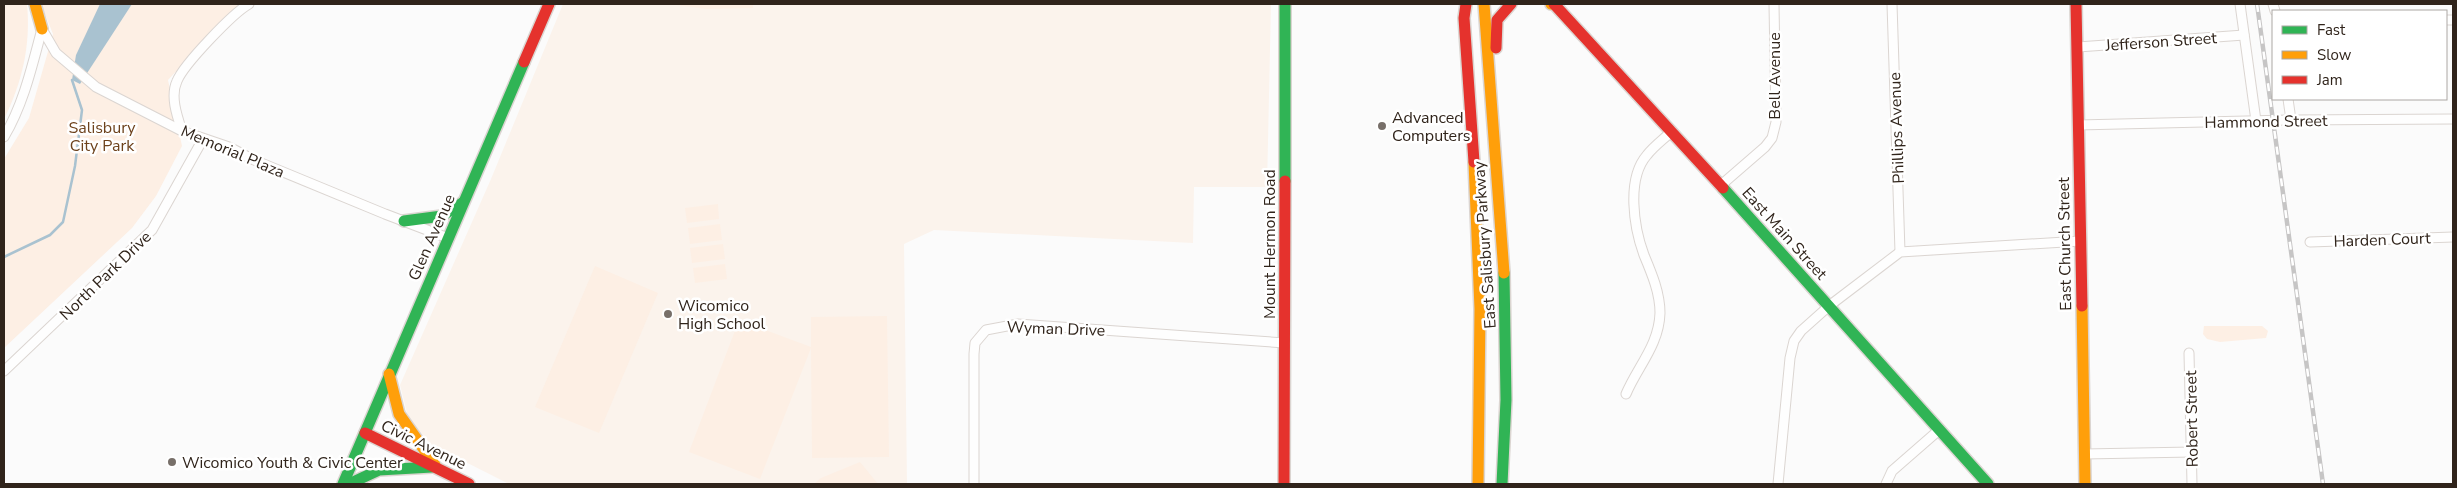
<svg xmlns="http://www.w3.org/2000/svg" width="2457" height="488" viewBox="0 0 2457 488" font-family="'Nunito Sans',sans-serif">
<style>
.built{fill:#fbf3ec}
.green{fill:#fdefe4}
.water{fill:#a9c2d0}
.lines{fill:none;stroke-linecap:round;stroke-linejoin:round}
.stream{stroke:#a9c2d0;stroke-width:2.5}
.street-casing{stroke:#dbd5d1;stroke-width:11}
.fast-casing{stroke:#dbd5d1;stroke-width:14}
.slow-casing{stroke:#dbd5d1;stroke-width:14}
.jam-casing{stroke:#dbd5d1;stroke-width:14}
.street{stroke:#fefefe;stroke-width:9}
.fast{stroke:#30b455;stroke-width:11}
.slow{stroke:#ff9f0a;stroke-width:11}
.jam{stroke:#e5322d;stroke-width:11}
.rail-casing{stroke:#c6c5c5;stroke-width:4.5}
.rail{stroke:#fff;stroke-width:2.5;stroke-dasharray:8;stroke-linecap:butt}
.poi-dot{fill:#776f69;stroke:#fff;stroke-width:2}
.labels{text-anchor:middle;stroke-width:5;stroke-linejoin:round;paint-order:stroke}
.street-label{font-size:16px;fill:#30241b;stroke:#fff}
.poi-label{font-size:16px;fill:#30241b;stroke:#fff;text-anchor:start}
.park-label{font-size:16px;fill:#6d421c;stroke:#fff}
</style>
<rect width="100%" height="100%" fill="#fbfbfb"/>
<polygon class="built" points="563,4 1271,4 1267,187 1194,187 1193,243 934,230 904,244 907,484 509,484 430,444 408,417 400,385 491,179"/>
<g class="green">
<path d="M4,4H27C31,45 22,83 4,119Z"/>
<polygon points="41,4 239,4 168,80 182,146 156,196 132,228 4,348 4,159 29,118 53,34"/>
<polygon points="670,4 753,4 753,8 706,9"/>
<polygon points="718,204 719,219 687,223 685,208"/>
<polygon points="720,224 722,240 690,244 688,228"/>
<polygon points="723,244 725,259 692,263 690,248"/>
<polygon points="725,264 727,279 695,283 693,268"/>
<polygon points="595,266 658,293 599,433 535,407"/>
<polygon points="887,316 889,457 812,458 811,348 760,479 689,452 739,320 811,347 811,317"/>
<polygon points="2204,326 2262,326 2268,331 2266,338 2220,342 2207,339 2203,334"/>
<polygon points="860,462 878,484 814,484 821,478"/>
</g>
<polygon class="water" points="100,4 132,4 80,84 72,80 76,55"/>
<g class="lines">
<polyline class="stream" points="4,257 50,235 63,222 75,166 82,110 72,80"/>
<g class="street-casing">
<g id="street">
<polyline points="1892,4 1900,252"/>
<polyline points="2240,4 2256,121"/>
<polyline points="2273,4 2275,11"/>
<polyline points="2446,20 2453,20"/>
<polyline points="42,29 56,53 96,87 182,131 229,147 254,160 385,214 448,238"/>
<polyline points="2078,47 2244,35"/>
<polyline points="2288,99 2291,120"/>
<polyline points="2078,125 2291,120 2453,119"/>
<path d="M182,131C177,116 170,96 177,81C184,64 233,13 249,4"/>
<path d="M4,137C24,103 32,66 42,29"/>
<polyline points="1720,186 1765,147 1772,138 1776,122 1774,4"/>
<polyline points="2310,242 2453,237"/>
<polyline points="2189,353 2192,484"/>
<polyline points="4,371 152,230 203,139"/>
<path d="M1626,394C1638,366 1659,345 1660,313C1660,293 1652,274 1644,255C1634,228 1626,179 1647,155C1654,146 1664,139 1672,131"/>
<polyline points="2084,454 2192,452"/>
<polyline points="974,484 974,354 975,343 986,330 1018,324 1285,343"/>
<polyline points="1778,484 1790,358 1794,341 1801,331 1829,306 1900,252 2081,241"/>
<polyline points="1886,484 1892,471 1939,430"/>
</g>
</g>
<g class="fast-casing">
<g id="fast">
<polyline points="1285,181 1285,4"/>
<polyline points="1723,188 1988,484"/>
<polyline points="404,221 442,216 462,203"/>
<polyline points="343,484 524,62"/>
<polyline points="349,484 379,470 432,467"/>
<polyline points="1502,484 1506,400 1504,273"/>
</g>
</g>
<g class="slow-casing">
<g id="slow">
<polyline points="35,4 42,29"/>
<polyline points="1484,4 1504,273"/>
<polyline points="1551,4 1555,4"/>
<polyline points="1474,162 1480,309 1478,484"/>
<polyline points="2082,306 2085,484"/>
<polyline points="389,374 399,414 435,465"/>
</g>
</g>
<g class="jam-casing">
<g id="jam">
<polyline points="1466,4 1464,18 1474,162"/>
<polyline points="1554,4 1723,188"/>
<polyline points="2076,4 2082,306"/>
<polyline points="1496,48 1497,20 1511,4"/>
<polyline points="524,62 549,4"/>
<polyline points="365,433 469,484"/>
<polyline points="1284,484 1285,181"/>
</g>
</g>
<use href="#street" class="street"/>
<use href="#fast" class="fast"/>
<use href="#slow" class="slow"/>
<use href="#jam" class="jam"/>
<g class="rail-casing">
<polyline id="rail" points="2257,4 2323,484"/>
</g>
<use href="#rail" class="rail"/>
</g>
<g class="poi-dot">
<circle cx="1382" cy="126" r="5"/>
<circle cx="668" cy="314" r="5"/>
<circle cx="172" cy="462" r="5"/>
</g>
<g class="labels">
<g class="street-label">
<text transform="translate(2161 41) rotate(-4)" y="6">Jefferson Street</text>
<text transform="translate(1774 76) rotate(-90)" y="6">Bell Avenue</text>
<text transform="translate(2266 121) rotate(-1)" y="6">Hammond Street</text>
<text transform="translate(1896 128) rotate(-92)" y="6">Phillips Avenue</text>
<text transform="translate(233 151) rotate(23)" y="6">Memorial Plaza</text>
<text transform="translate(1785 233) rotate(48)" y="6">East Main Street</text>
<text transform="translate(431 237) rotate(-66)" y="6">Glen Avenue</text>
<text transform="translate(2382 239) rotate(-2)" y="6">Harden Court</text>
<text transform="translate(1269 244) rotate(-90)" y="6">Mount Hermon Road</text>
<text transform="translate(2064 244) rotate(-91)" y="6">East Church Street</text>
<text transform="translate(1484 245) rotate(-94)" y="6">East Salisbury Parkway</text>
<text transform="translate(105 275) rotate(-44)" y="6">North Park Drive</text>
<text transform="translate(1056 328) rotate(2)" y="6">Wyman Drive</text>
<text transform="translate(2191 419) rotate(-91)" y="6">Robert Street</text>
<text transform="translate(424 444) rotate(26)" y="6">Civic Avenue</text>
</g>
<g class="poi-label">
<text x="1392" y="123">Advanced<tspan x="1392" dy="18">Computers</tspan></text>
<text x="678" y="311">Wicomico<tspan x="678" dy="18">High School</tspan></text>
<text x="182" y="468">Wicomico Youth &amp; Civic Center</text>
</g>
<g class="park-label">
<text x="102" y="133">Salisbury<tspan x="102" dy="18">City Park</tspan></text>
</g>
</g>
<rect width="2457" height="488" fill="none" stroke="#30241b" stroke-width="10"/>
<rect x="2272" y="10" width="175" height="90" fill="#ffffff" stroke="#aca7a4"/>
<rect x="2282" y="26" width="25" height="8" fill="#30b455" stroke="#aca7a4"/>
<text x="2317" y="35" font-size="15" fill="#30241b">Fast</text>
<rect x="2282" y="51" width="25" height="8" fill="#ff9f0a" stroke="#aca7a4"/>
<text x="2317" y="60" font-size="15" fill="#30241b">Slow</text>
<rect x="2282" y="76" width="25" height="8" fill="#e5322d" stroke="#aca7a4"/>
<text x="2317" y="85" font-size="15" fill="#30241b">Jam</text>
</svg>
